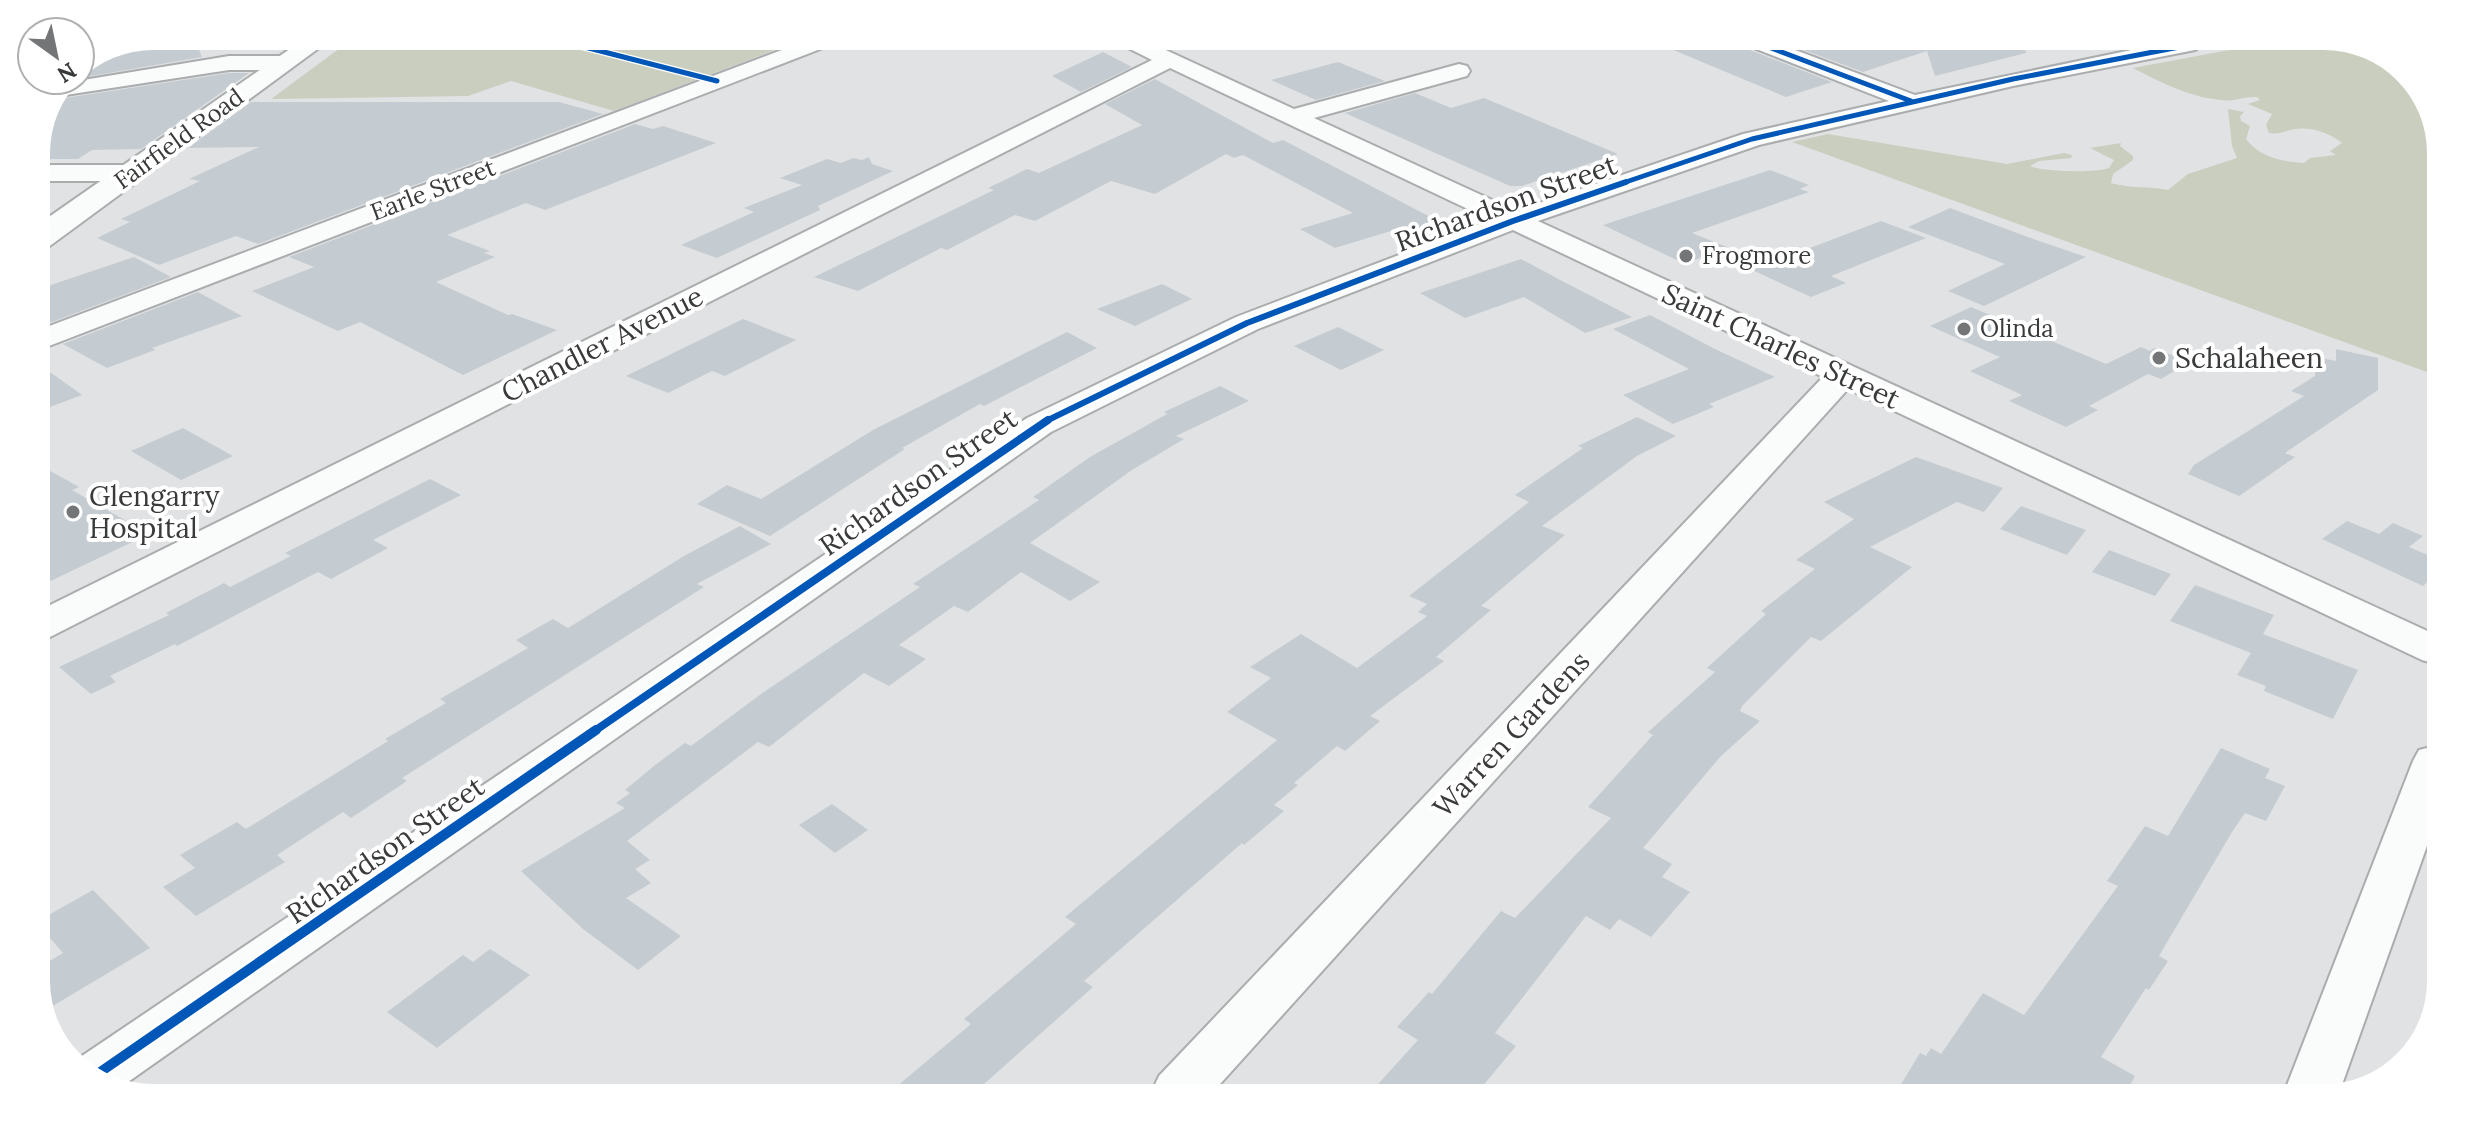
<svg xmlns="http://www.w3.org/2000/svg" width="2477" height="1134" viewBox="0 0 2477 1134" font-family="Lora,serif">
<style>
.green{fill:#cacebf}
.building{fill:#c5ccd1}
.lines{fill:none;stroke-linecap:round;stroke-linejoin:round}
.minor-casing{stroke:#aaacad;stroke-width:4}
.tertiary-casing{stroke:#aaacad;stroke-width:4}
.minor{fill:#fafbfb;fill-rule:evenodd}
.tertiary{fill:#fafbfb;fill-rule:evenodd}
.quiet{stroke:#3e9ee2;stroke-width:4;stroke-dasharray:7 4;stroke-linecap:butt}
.cycleway-far3-casing{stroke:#fff;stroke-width:8}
.cycleway-far2-casing{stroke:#fff;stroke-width:10}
.cycleway-far1-casing{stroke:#fff;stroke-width:13}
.cycleway-casing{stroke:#fff;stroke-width:15}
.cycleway-far3{stroke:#0057b8;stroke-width:5}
.cycleway-far2{stroke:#0057b8;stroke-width:6}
.cycleway-far1{stroke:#0057b8;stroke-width:8}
.cycleway{stroke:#0057b8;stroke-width:10}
.poi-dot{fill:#737576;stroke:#fff;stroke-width:3}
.labels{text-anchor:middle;stroke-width:8;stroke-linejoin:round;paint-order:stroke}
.far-street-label{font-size:24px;fill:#383a3b;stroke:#fff}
.far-poi-label{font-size:24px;fill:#383a3b;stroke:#fff;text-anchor:start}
.street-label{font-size:28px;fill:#383a3b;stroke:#fff}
.poi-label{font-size:28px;fill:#383a3b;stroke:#fff;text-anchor:start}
</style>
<rect width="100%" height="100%" fill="#e0e2e4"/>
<g class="green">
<polygon points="355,37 793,39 801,40 614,111 511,81 468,96 271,99"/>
<path d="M2256,45H2369L2421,88L2441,146L2438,376L1792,142L1828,134L2007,164L2064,153L2072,155L2071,158L2039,161L2030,166C2043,172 2096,173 2109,168L2114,160L2090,148L2121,143L2120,146L2133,156V160L2113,174L2111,183C2131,189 2149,186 2168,190L2188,174L2237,158L2232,146L2228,109L2244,112L2240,116L2241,121L2250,126L2246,139C2259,157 2283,162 2304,163L2310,158L2336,155L2330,151L2342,143C2329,133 2313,127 2296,129C2285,130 2281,135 2269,133L2266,125L2272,114L2248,104L2260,100L2257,97C2244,96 2233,102 2221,100C2189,97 2160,82 2133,68Z"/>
</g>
<g class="building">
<polygon points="153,36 193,36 202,57 80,78 80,66"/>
<polygon points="1654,42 1745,43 1750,50 1832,82 1786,97"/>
<polygon points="1785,43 2024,44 2026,53 1935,76 1927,51 1863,72"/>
<polygon points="1103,52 1132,67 1081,92 1052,76"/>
<polygon points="1338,62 1385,81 1316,100 1271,80"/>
<polygon points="229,73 249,73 141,149 92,150 78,159 36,159 36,146 58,99"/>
<polygon points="1155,79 1273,143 1283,140 1440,222 1401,234 1394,230 1335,248 1300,229 1353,213 1243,155 1234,158 1226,154 1155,194 1111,181 1035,221 1015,215 947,250 941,248 858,291 814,277 994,190 988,188 1027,169 1039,173 1142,125 1105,104"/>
<polygon points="1415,93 1451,108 1484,98 1618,154 1522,186 1510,186 1345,113"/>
<polygon points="251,102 559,102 603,114 258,244 236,236 159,265 97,238 130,222 121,219 200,181 189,179 259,147 188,148"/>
<polygon points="635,124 653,129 663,126 716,143 545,210 526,203 447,235 490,251 484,253 495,257 436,282 508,315 512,314 557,330 463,375 360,322 338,331 252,291 314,267 289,257"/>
<polygon points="869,157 872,164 893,171 818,206 820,210 717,258 681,245 754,212 744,208 802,185 780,178 827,159 841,163 853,158 862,160"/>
<polygon points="1770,170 1809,185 1800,189 1809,192 1692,233 1727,247 1685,264 1603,225"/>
<polygon points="1950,208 2025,236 2086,257 1984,306 1948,291 2005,264 1908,227"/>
<polygon points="1881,221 1926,238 1831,276 1846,283 1811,297 1752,270"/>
<polygon points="134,257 171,277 36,328 36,290"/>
<polygon points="1521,259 1566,283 1632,317 1585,333 1524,297 1465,318 1420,293"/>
<polygon points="1162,284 1192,299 1135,326 1097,309"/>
<polygon points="198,292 242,316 152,348 155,350 107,368 63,344"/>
<polygon points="1971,307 2106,364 2141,347 2150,351 2154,348 2190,362 2161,379 2148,374 2089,406 2098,410 2066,427 2009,401 2022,395 1970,371 2000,357 1930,326"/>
<polygon points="1650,315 1715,349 1775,377 1709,404 1714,407 1673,424 1623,395 1689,369 1613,329"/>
<polygon points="743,319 796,340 725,376 712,371 668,393 626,376"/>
<polygon points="1338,327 1384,350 1341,370 1294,346"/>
<polygon points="1067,332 1097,348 984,406 980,404 902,448 905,449 770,536 697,504 727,485 761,499 873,430"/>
<polygon points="2336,349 2378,358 2378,390 2285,453 2295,457 2239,496 2188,474 2194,465 2304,396 2291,391 2315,376 2316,357 2336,361"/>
<polygon points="36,362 82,395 50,407 36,398"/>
<polygon points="1220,386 1249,401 1176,436 1184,439 1132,470 1030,543 1100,582 1070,601 1021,572 968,612 954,606 899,645 926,659 889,686 864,673 769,747 758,742 627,841 650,860 635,869 651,883 626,898 681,936 638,970 583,929 521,871 625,808 616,803 630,793 625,790 655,765 685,743 691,746 761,694 920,587 913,584 1039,500 1033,497 1090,457 1167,414 1164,412"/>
<polygon points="1637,417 1676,436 1637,456 1542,526 1565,535 1481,606 1491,610 1436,657 1444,661 1370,716 1380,721 1345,751 1337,746 1294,783 1298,785 1274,805 1284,811 1244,845 1242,843 1084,981 1093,987 975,1092 890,1092 971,1024 964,1019 1076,924 1065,917 1277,740 1227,712 1271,678 1250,667 1301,634 1357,668 1427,616 1418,612 1427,604 1409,596 1529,502 1515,495 1583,448 1578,446"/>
<polygon points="183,428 233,456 181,480 131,451"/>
<polygon points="1916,457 2003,488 1984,512 1957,502 1870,547 1912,567 1821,641 1811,637 1742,706 1740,711 1760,721 1721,756 1643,848 1672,864 1662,877 1690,892 1651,937 1619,919 1610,930 1586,916 1495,1033 1516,1046 1476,1094 1369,1094 1418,1040 1397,1027 1429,992 1432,994 1501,911 1515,918 1611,818 1588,807 1653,735 1648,732 1715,672 1707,668 1766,614 1761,611 1815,569 1796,560 1854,519 1824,502"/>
<polygon points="36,463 79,487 72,490 149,534 36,588"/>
<polygon points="430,479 461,495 373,540 388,548 331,579 318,572 177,646 175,644 110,676 116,682 91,694 59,667 169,615 166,613 224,583 230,587 291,556 285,553"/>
<polygon points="2021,506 2086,530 2067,555 2000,529"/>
<polygon points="2347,521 2379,534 2393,523 2423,536 2409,547 2437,559 2436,574 2423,586 2322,539"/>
<polygon points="740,526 771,544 697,584 704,587 402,778 407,781 351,818 343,812 277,855 285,862 196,916 163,887 195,868 180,855 237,822 246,829 388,741 385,739 446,703 440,699 528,648 516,640 553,619 568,628 684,556"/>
<polygon points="2109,550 2171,574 2155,596 2092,572"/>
<polygon points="2195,585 2274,615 2263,634 2358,670 2333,719 2264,691 2266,686 2237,675 2251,653 2170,621"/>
<polygon points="2221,748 2270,769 2265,778 2285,786 2266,821 2245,813 2232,832 2159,956 2168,961 2149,990 2146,988 2101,1057 2135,1076 2124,1097 1894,1096 1920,1053 1926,1056 1931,1048 1941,1054 1983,993 2024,1015 2118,886 2107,881 2145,826 2168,836"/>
<polygon points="832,804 868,830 835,853 799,825"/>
<polygon points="93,890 150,948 51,1007 36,989 36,969 63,953 36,922"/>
<polygon points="490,949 530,975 437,1048 387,1012 463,955 473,962"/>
</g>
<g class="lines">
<g class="minor-casing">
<g id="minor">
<polygon points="811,39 839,39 836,43 36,351 36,331"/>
<polygon points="1117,40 1144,40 1294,109 1459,64 1467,66 1470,71 1467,76 1314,118 1516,211 1743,134 1889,101 1751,47 1748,43 1777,43 1915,95 2160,44 2205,44 2195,50 2013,86 1759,145 1538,221 2436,635 2436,664 2422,660 1848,389 1212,1093 1151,1093 1159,1076 1823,377 1513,230 1258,329 1051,432 118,1089 108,1089 73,1062 1027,418 1236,317 1491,220 1170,68 50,637 36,640 36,612 1152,60 1120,44"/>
<polygon points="229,56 284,56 295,63 284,70 229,70 59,96 65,83"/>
<polygon points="36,165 132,165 141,168 145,173 141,178 132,181 36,181"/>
<polygon points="2435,746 2434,826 2339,1093 2324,1098 2282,1098 2413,761 2419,750"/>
</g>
</g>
<g class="tertiary-casing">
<polygon id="tertiary" points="307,37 334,37 47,248 36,250 36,226"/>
</g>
<use href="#minor" class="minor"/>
<use href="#tertiary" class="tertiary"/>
<polyline class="quiet" points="309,45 384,37"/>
<g class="cycleway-far3-casing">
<g id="cycleway-far3">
<polyline points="445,37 573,44 717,81"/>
<polyline points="1758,43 1911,101"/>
<polyline points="1620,184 1752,139 2013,79 2195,44"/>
</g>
</g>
<g class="cycleway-far2-casing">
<polyline id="cycleway-far2" points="1044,422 1247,323 1513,221 1626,182"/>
</g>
<g class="cycleway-far1-casing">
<polyline id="cycleway-far1" points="593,732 1048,420"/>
</g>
<g class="cycleway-casing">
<polyline id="cycleway" points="93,1077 596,730"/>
</g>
<use href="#cycleway-far3" class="cycleway-far3"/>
<use href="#cycleway-far2" class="cycleway-far2"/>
<use href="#cycleway-far1" class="cycleway-far1"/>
<use href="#cycleway" class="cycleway"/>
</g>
<g class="poi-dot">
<circle cx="1686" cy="256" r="8"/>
<circle cx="1964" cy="329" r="8"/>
<circle cx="2159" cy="358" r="8"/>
<circle cx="73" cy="512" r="8"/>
</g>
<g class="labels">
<g class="far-street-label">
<text transform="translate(179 139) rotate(-36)" y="8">Fairfield Road</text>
<text transform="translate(433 190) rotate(-21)" y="8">Earle Street</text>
</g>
<g class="far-poi-label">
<text x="1702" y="264">Frogmore</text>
<text x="1980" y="337">Olinda</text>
</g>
<g class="street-label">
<text transform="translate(1506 203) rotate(-20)" y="10">Richardson Street</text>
<text transform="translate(602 344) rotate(-27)" y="10">Chandler Avenue</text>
<text transform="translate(1781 346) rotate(25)" y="10">Saint Charles Street</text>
<text transform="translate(918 482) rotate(-35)" y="10">Richardson Street</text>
<text transform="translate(1511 734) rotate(-47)" y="10">Warren Gardens</text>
<text transform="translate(385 850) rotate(-35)" y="10">Richardson Street</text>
</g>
<g class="poi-label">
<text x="2175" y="368">Schalaheen</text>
<text x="89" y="506">Glengarry<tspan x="89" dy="32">Hospital</tspan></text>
</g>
</g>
<path d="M0 0H2477V1134H0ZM153 50H2324A103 103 0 0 1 2427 153V981A103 103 0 0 1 2324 1084H153A103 103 0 0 1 50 981V153A103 103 0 0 1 153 50Z" fill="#fff" fill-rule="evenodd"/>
<g transform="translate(56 56) rotate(147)"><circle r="38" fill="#ffffff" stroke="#afb0b1" stroke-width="2"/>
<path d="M0-6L14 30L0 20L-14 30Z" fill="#737576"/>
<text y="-12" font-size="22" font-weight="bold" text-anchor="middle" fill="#383a3b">N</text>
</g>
</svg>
